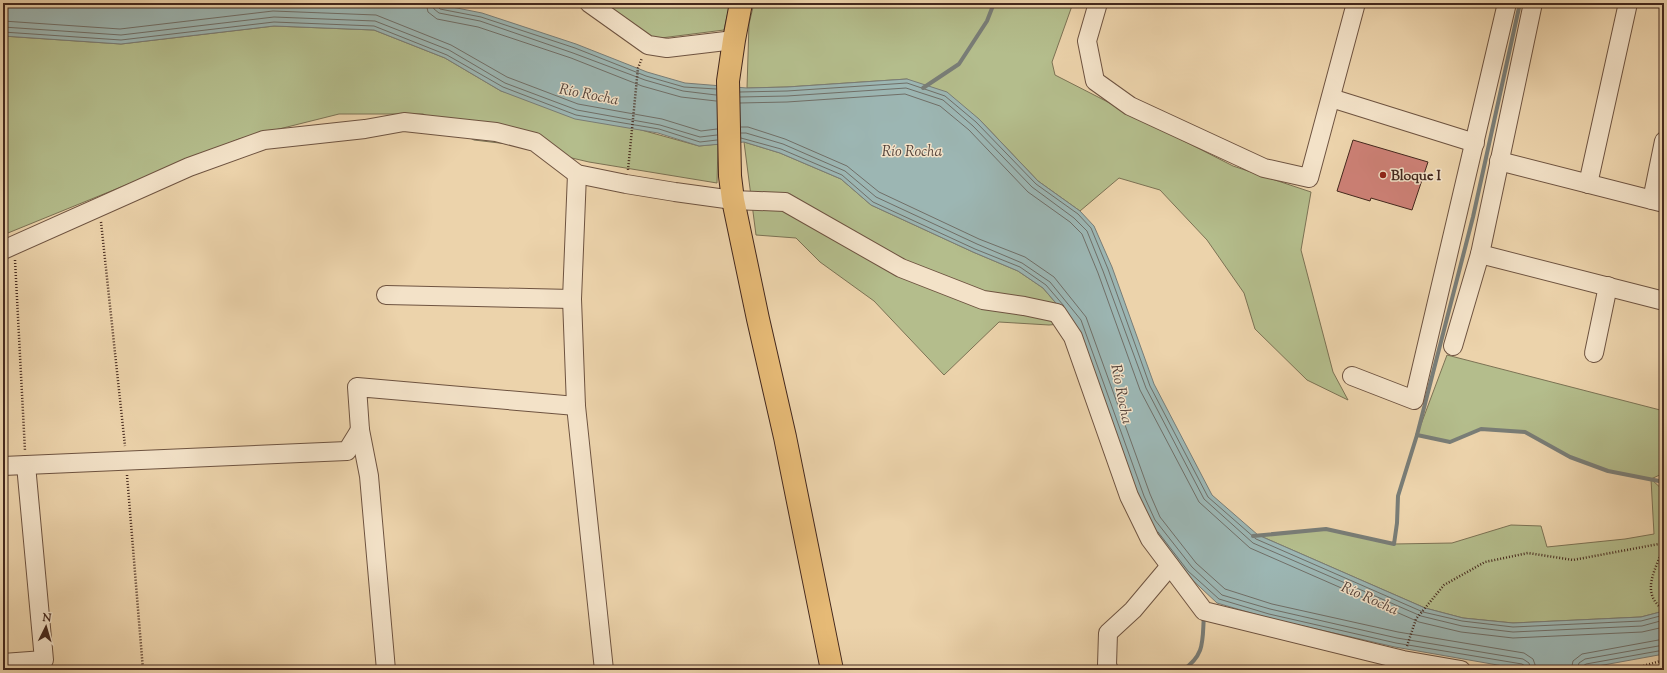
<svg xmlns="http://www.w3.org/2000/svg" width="1667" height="673" viewBox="0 0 1667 673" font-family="'Sorts Mill Goudy',serif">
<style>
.green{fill:#b4bd8c;stroke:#7c7254}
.water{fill:#9cb6b3;stroke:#797d77}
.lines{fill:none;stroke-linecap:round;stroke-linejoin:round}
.shore{stroke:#706f68;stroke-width:1}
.stream{stroke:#797d77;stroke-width:4}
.building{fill:#cc8075;stroke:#44281d}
.minor-casing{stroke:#6e5340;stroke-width:20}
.major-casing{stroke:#44281d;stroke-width:24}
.path{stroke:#44281d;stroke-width:2.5;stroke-dasharray:1 2;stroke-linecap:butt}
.minor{stroke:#f3e2c8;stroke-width:18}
.major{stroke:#e6ba76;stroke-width:22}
.poi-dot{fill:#8f2418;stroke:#f3e2c8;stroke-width:1.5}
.labels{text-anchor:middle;stroke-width:3;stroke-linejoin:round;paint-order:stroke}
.poi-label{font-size:14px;font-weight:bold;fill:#44281d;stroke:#f3e2c8;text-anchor:start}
.water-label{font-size:15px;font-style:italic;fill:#56443b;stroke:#f3e2c8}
</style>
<rect width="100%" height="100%" fill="#ecd3ab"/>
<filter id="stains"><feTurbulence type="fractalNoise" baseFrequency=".005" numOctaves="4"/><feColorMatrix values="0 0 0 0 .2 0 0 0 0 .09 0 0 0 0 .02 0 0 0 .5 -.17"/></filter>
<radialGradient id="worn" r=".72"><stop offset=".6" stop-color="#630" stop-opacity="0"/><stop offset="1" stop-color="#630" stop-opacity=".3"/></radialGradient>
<g class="green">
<polygon points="601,3 730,3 724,30 653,39"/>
<polygon points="754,3 1073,3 1052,62 1055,75 1233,166 1311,192 1301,250 1333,372 1348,400 1307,380 1255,329 1244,293 1207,240 1160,190 1119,178 1080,211 1038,181 979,119 907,79 787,87 747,88 749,24"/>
<polygon points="274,26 374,30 445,58 501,91 699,146 718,144 717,183 589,162 516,145 474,140 423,114 339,114 239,139 3,235 3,36 121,44"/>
<polygon points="744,142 780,153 841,179 871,205 973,252 1018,271 1043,288 1073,323 1049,325 999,322 944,375 874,301 820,262 796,238 756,235"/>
<polygon points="1447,355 1664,411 1664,473 1651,479 1664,491 1664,611 1641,617 1513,623 1463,618 1425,608 1258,535 1326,529 1394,544 1452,543 1511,525 1541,526 1547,547 1625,539 1654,534 1651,479 1608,471 1570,457 1525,432 1481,429 1450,442 1417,435"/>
</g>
<polygon class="water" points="3,3 432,3 482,13 576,44 647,72 685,83 747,88 787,87 907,79 947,92 979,119 1038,181 1080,211 1094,226 1112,267 1154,384 1212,495 1258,535 1425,608 1463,618 1513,623 1641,617 1664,611 1664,654 1576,670 1543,670 1509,667 1395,647 1268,618 1217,603 1185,573 1147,525 1073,323 1043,288 1018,271 973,252 871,205 841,179 780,153 744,142 699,146 658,133 575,119 501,91 445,58 374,30 274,26 121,44 3,36"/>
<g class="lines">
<g class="shore">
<polyline points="426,3 428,12 437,19 478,27 571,58 642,86 681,97 716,101"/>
<polyline points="432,3 434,9 439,13 480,21 573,53 645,80 683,91 716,95"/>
<polyline points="437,3 438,7 440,9 481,17 575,48 646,76 684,87 716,89"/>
<polyline points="3,21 120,29 273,11 376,15 451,45 507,77 578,104 662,119 701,131 717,129"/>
<polyline points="3,27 121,35 274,17 375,21 449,50 505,83 577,110 660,125 700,137 717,135"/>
<polyline points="3,32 121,40 274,22 374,26 447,55 503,87 576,115 659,129 700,142 717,140"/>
<polyline points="740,92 787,91 907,83 945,96 976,122 1036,184 1078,214 1091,228 1108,269 1150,386 1208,497 1256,539 1423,612 1462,621 1513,627 1641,621 1664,615"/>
<polyline points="740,97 787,96 906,88 943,100 973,126 1032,187 1074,218 1087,231 1103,271 1146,388 1204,499 1253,543 1421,616 1462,626 1513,632 1642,626 1664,620"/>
<polyline points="740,103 787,102 905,94 940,106 969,130 1028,192 1070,222 1082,234 1098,273 1140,390 1199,502 1250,548 1419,622 1461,632 1513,638 1642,632 1664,627"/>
<polyline points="741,127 748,127 785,139 847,166 879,192 979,239 1025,257 1054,277 1086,317 1150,494 1160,517 1196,563 1225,589 1272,604 1398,632 1524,653 1533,659 1537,670"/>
<polyline points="741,133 746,133 783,144 845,171 876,197 977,244 1022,263 1050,282 1081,320 1144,496 1155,520 1192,567 1222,595 1270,609 1397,638 1523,659 1529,663 1531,670"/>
<polyline points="741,138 781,149 842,175 873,202 975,249 1020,267 1046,285 1064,306"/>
<polyline points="1158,532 1188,571 1219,599 1269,614 1396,643 1522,664 1525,666 1525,670"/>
<polyline points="1571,670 1573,661 1582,654 1664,639"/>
<polyline points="1577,670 1579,663 1585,659 1664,645"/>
<polyline points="1582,670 1583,666 1586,664 1664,650"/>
</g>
<g class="stream">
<polyline points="923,88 959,64 987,21 994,3"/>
<polyline points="1417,435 1450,442 1481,429 1525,432 1570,457 1608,471 1664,482"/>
<polyline points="1253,536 1326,529 1394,544 1397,523 1398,496 1417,435 1473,217 1520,3"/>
<path d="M1183,670C1206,654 1202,640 1204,615"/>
</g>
</g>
<polygon class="building" points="1353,140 1428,162 1412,210 1371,198 1370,201 1337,191"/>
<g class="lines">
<g class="minor-casing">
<g id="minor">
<polyline points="589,3 648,45 667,48 734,40"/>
<polyline points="1098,3 1087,41 1095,81 1130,106 1264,168 1309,178 1356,3"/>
<polyline points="1331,98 1475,143"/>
<polyline points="1499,161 1664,203"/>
<polyline points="577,174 572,299 576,406 604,670"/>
<polyline points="1588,184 1628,3"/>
<polyline points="1652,200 1664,141"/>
<polyline points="3,250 189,167 264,140 365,129 404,122 496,132 535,142 577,174 626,184 675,192 733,200 785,202 901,268 983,300 1024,306 1057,313 1073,337 1129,496 1150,539 1204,611 1403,660 1461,670"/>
<polyline points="1480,254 1664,301"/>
<polyline points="386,295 572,299"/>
<polyline points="1453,346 1480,254 1533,3"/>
<polyline points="1594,353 1608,286"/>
<polyline points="1352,376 1414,400 1507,3"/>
<polyline points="3,466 347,451 360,430"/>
<polyline points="3,663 44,660 26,465"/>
<polyline points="386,670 369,476 360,430 357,387 576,406"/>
<polyline points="1109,670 1107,665 1108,633 1133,610 1170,566"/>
</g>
</g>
<g class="major-casing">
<polyline id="major" points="741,3 734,40 728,81 730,176 733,200 758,319 785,437 832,670"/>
</g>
<g class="path">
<polyline points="628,170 638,68 642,58"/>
<polyline points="101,222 125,446"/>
<polyline points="15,260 25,451"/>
<polyline points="127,475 143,670"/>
<path d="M1664,540C1663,562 1635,590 1664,610"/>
<polyline points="1407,646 1416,619 1444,585 1485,562 1528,553 1573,560 1664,543"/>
<polyline points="1629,670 1664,660"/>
</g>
<use href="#minor" class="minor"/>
<use href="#major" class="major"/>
</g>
<circle class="poi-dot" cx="1383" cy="175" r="4"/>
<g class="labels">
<g class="poi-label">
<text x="1391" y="180">Bloque I</text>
</g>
<g class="water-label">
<text transform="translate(589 94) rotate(11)" y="5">Río Rocha</text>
<text x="912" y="156">Río Rocha</text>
<text transform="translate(1122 394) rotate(79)" y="5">Río Rocha</text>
<text transform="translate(1370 598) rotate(24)" y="5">Río Rocha</text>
</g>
</g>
<rect width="1667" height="673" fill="none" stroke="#ecd3ab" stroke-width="16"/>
<rect x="4" y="4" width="1659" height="665" fill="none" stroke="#44281d" stroke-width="2"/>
<rect x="8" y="8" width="1651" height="657" fill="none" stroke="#44281d"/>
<g transform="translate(46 627) rotate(5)" stroke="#f3e2c8" stroke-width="3" paint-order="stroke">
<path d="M0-3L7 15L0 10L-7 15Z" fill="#44281d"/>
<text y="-6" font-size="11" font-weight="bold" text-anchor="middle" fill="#44281d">N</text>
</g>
<rect width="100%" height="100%" filter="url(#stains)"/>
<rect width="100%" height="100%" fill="url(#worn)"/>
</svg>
